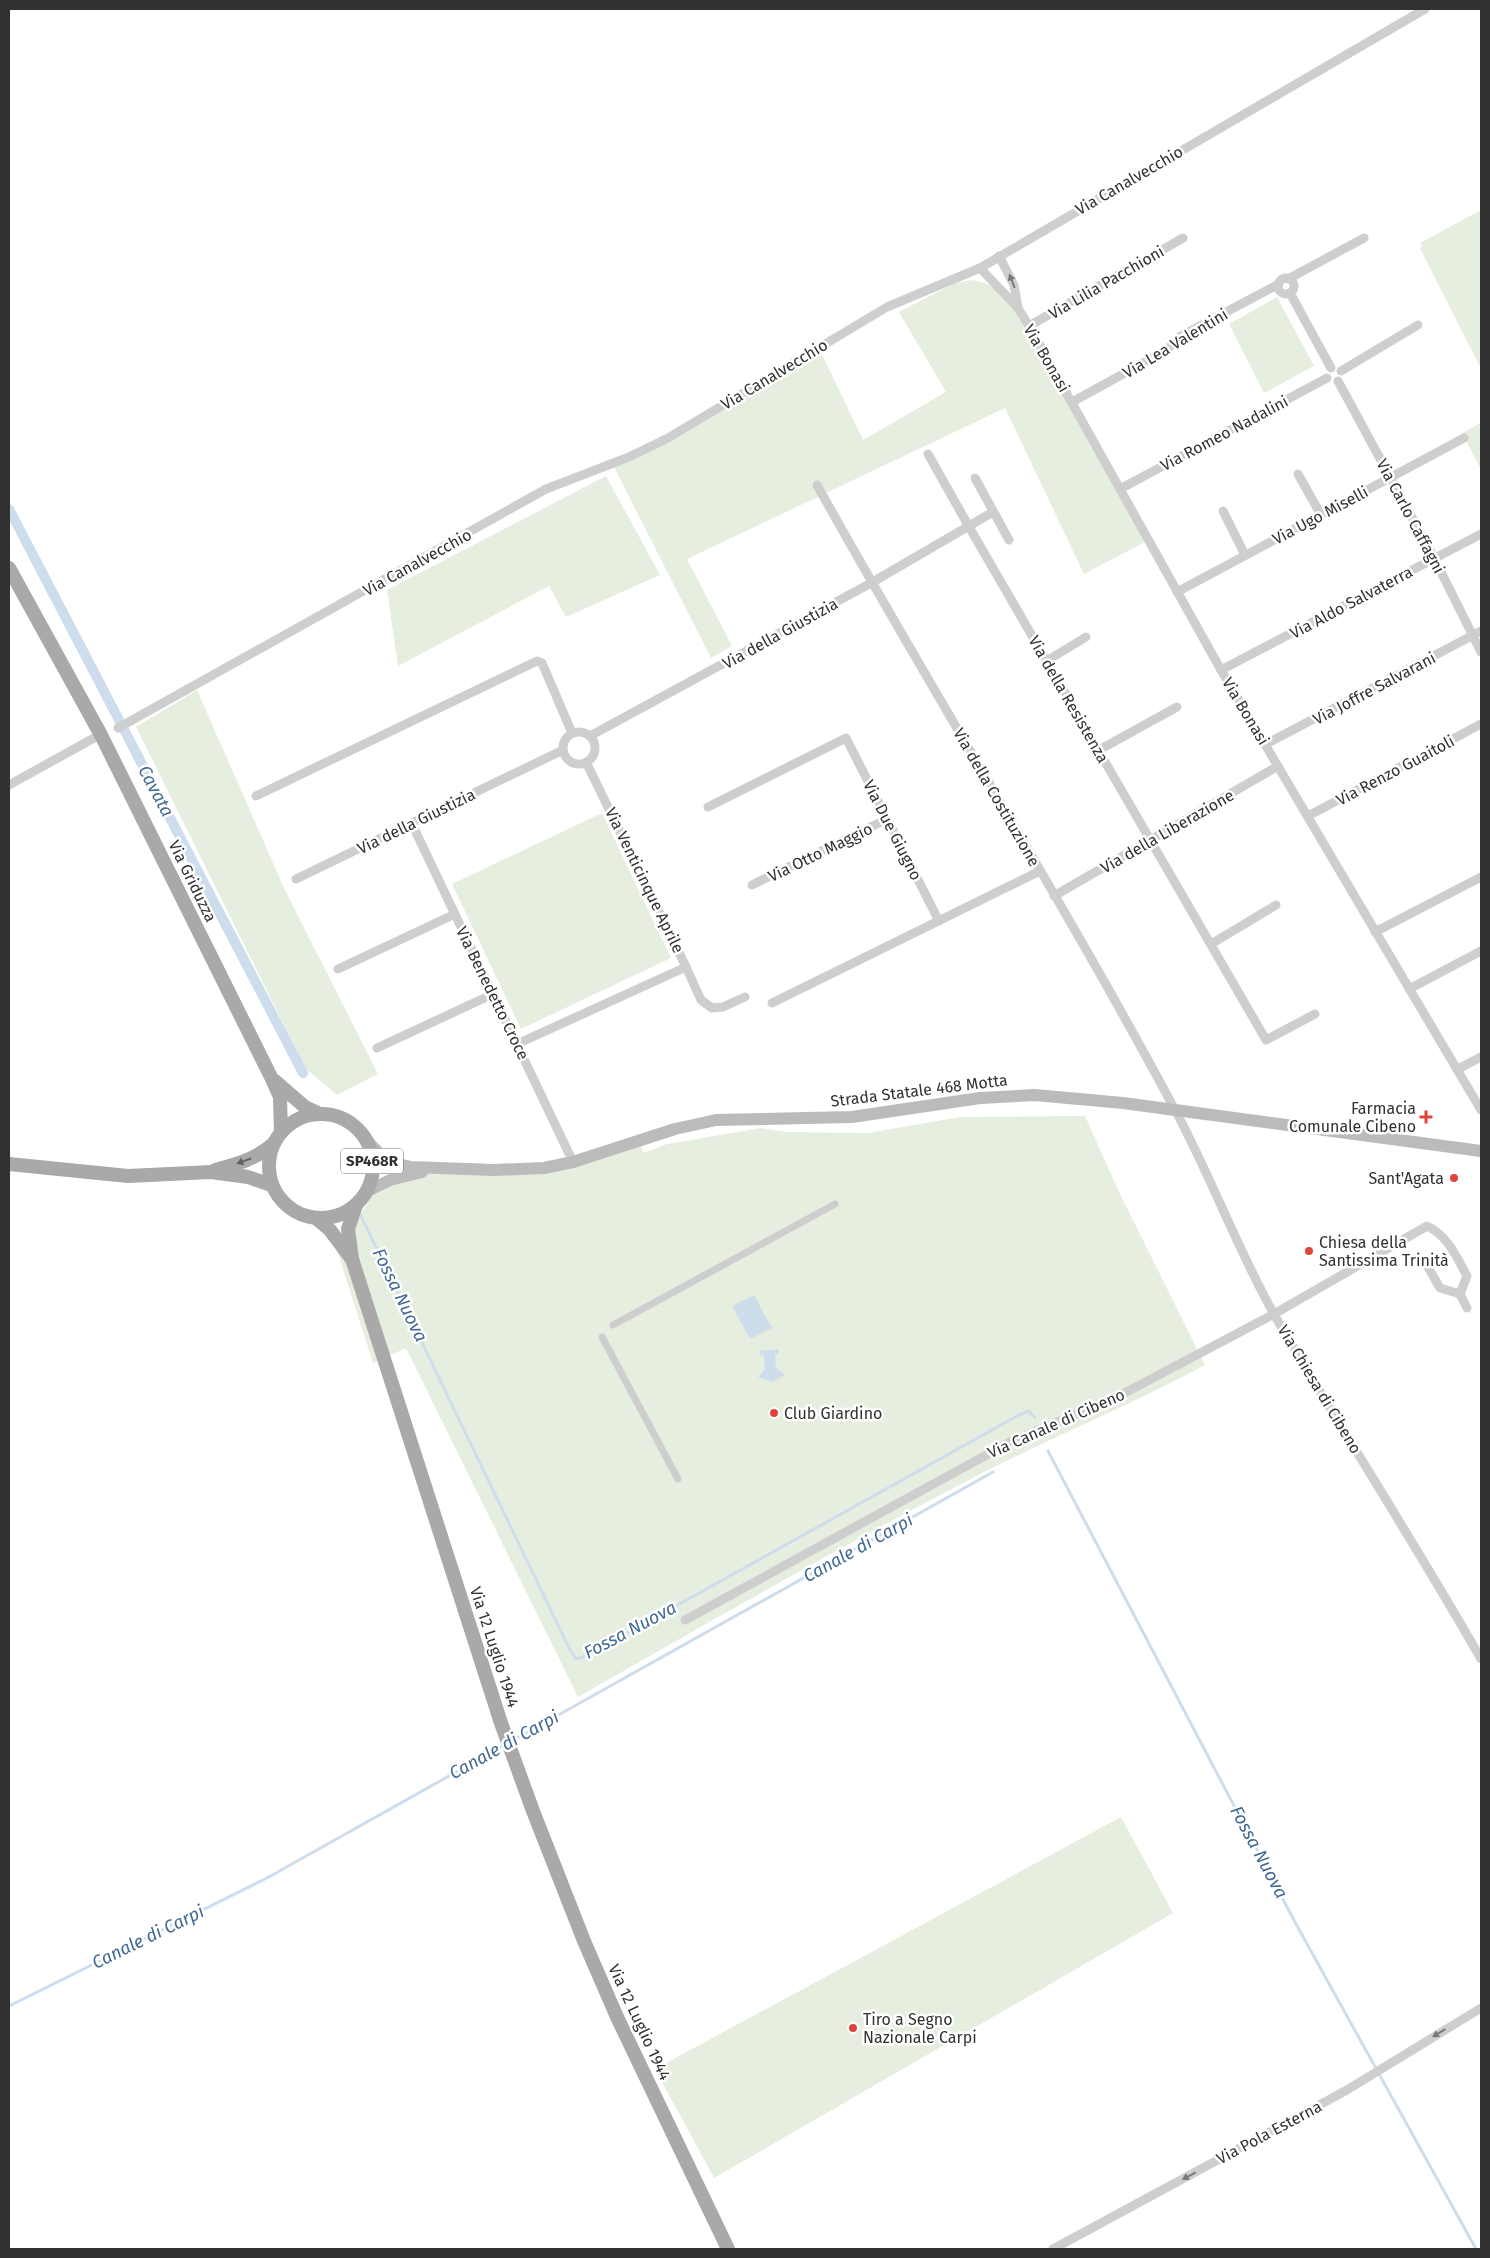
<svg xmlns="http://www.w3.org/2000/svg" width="1490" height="2258" viewBox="0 0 1490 2258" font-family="'Fira Sans',sans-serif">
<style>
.green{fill:#e6eee0}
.water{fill:#ceddec}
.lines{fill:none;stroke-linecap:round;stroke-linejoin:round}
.stream{stroke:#ceddec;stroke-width:3}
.canal{stroke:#ceddec;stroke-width:10}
.pedestrian{stroke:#cecece;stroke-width:7}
.minor{stroke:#cecece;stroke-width:9}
.secondary{stroke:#bbb;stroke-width:12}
.primary{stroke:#a9a9a9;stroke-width:14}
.oneway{fill:#787878}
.oneway2{fill:#616161}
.poi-dot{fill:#e1433b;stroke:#fff;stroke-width:2}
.labels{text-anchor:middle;stroke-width:5;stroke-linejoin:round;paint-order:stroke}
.shield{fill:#fff;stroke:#6f6f6f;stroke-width:1}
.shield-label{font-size:15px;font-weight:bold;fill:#313131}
.street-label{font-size:16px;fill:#313131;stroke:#fff}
.poi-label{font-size:16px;fill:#313131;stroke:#fff;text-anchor:start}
.water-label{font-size:18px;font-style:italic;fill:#406993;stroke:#fff}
</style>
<rect width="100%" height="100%" fill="#fff"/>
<g class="green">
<polygon points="1481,210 1481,369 1420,248 1422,247 1420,243"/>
<path d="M972,280C1002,285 1011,304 1028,327L1147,541L1084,574L1005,408L687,559L732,646L711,658L613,465L819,348L863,440L946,392L899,312L955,283Z"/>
<polygon points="1277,297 1314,366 1264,393 1229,324"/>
<polygon points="1481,423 1481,470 1462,433"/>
<polygon points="606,476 660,575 566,617 549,586 398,666 387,590"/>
<polygon points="197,690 284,888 378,1074 337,1095 306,1069 136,727"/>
<polygon points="602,813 671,958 521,1029 452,884"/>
<path d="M1085,1116L1119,1192L1205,1365C1133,1404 1057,1435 984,1472C847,1543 712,1620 578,1697L406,1348L373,1363L337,1250L372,1196L391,1185L398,1162L467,1163L518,1166L553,1164L636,1137L644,1153L667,1144L761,1128L787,1132L868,1133L960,1117Z"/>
<polygon points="1121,1817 1173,1913 714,2178 655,2069"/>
</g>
<g class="water">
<polygon points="754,1295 772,1328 750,1339 732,1306"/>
<polygon points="779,1349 779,1353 775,1355 776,1368 785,1375 772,1382 758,1377 765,1369 764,1356 760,1355 759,1351"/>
</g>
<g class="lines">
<g class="stream">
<polyline points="360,1214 570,1650 576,1659 586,1656 1019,1415 1029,1411 1035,1418"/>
<polyline points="1048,1451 1296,1924 1476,2249"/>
<polyline points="512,1741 993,1472"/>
<polyline points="9,2006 267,1878 506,1744"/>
</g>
<polyline class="canal" points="9,509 303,1073"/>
<g class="pedestrian">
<polyline points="613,1325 835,1204"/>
<polyline points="602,1337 678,1479"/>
</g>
<g class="minor">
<polyline points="999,256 1014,285 1018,308"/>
<polyline points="980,268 1018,308 1029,326 1221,670 1481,1110"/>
<circle cx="1286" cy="286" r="8"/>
<polyline points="1288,279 1364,238"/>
<polyline points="1290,293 1331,368"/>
<polyline points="1029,326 1183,238"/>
<polyline points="1341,371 1418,325"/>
<polyline points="1338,381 1434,558 1481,652"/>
<polyline points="1072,402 1167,350 1179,337 1279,284"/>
<polyline points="928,454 968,525 1266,1040 1315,1014"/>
<polyline points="1298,474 1321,515"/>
<polyline points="975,478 1009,540"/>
<path d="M817,485C933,694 1061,897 1174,1108C1211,1176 1237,1249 1275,1316C1342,1431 1415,1543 1481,1659"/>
<polyline points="1120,489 1327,378"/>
<polyline points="1223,511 1245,555"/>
<polyline points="1177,592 1464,438"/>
<polyline points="1048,660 1086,637"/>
<polyline points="1221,670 1481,534"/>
<polyline points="118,728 546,489 629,457 668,438 887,307 980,268 1425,9"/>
<circle cx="579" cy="748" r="16"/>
<polyline points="590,736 871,583 993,512"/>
<polyline points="1266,744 1481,631"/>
<polyline points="1099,750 1177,707"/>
<polyline points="9,785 94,738"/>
<polyline points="256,796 537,661 542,663 572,733"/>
<polyline points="708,807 846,738 939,921"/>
<polyline points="1308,816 1481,724"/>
<polyline points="412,824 573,1162"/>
<polyline points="296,879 563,750"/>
<polyline points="752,885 887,819"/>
<polyline points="1054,896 1278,766"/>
<polyline points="1375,932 1481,877"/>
<polyline points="1211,944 1276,905"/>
<polyline points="686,967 701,1000 712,1008 723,1007 745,997"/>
<polyline points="338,969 455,914"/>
<polyline points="1409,989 1481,951"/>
<polyline points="772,1003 1040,871"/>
<polyline points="517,1044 686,967 586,762"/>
<polyline points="377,1048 493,994"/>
<polyline points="1458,1069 1481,1057"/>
<polyline points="1425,1262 1440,1288 1460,1294"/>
<path d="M685,1620L1012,1441L1117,1397L1274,1314L1427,1226C1448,1236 1456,1256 1467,1276L1460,1294L1467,1308"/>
<polyline points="1053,2249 1347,2090 1481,2008"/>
</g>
<g class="secondary">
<polyline points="366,1140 380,1154 394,1163 411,1167 494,1170 544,1168 573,1162 675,1129 716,1120 852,1117 980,1098 1035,1095 1123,1103 1481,1151"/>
<polyline points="366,1192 390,1180 422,1172"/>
</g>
<g class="primary">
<polyline points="9,568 101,735 272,1079 280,1097 281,1132"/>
<polyline points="275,1081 305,1107 318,1113"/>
<circle cx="321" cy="1166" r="52"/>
<polyline points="9,1164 128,1176 211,1172 248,1177 271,1185"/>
<path d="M215,1170C237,1164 256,1159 273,1144"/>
<polyline points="356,1205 348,1229 352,1259 501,1723 533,1811 584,1941 617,2017 728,2249"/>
<polyline points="316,1218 330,1230 351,1258"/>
</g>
</g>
<defs><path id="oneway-solid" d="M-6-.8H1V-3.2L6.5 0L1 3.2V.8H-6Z" transform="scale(1.25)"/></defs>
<g class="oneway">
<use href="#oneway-solid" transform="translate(1012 281) rotate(-111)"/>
<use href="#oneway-solid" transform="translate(1439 2033) rotate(149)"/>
<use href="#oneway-solid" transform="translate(1189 2176) rotate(152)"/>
</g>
<use class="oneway2" href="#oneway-solid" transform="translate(244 1161) rotate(161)"/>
<g class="poi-dot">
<path d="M1423.5 1109.5h5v5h5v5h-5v5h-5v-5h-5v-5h5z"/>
<circle cx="1454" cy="1178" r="5"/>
<circle cx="1309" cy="1251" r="5"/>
<circle cx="774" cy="1413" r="5"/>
<circle cx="853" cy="2028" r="5"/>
</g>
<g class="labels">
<rect class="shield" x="341" y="1148.5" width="62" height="25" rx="4"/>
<g class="shield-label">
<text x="372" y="1166">SP468R</text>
</g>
<g class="street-label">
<text transform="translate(1129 180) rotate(-30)" y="6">Via Canalvecchio</text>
<text transform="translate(1106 282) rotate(-30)" y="6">Via Lilia Pacchioni</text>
<text transform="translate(1175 343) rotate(-31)" y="6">Via Lea Valentini</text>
<text transform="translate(1047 358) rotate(60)" y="6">Via Bonasi</text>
<text transform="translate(774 374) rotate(-31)" y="6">Via Canalvecchio</text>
<text transform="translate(1224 433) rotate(-28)" y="6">Via Romeo Nadalini</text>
<text transform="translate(1320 515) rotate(-28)" y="6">Via Ugo Miselli</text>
<text transform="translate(1411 516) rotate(62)" y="6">Via Carlo Caffagni</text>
<text transform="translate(417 562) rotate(-29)" y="6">Via Canalvecchio</text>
<text transform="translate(1351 602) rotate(-28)" y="6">Via Aldo Salvaterra</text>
<text transform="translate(780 633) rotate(-29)" y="6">Via della Giustizia</text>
<text transform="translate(1374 688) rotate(-28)" y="6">Via Joffre Salvarani</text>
<text transform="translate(1069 699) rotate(60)" y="6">Via della Resistenza</text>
<text transform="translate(1246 711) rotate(59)" y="6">Via Bonasi</text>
<text transform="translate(1395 770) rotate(-28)" y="6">Via Renzo Guaitoli</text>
<text transform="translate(997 797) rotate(60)" y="6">Via della Costituzione</text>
<text transform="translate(416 821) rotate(-26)" y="6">Via della Giustizia</text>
<text transform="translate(893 830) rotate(63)" y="6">Via Due Giugno</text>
<text transform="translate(1167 831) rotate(-30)" y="6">Via della Liberazione</text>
<text transform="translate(820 852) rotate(-26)" y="6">Via Otto Maggio</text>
<text transform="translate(645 880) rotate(64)" y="6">Via Venticinque Aprile</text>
<text transform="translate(193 881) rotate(64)" y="6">Via Griduzza</text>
<text transform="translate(493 993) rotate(64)" y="6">Via Benedetto Croce</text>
<text transform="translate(919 1090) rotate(-7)" y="6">Strada Statale 468 Motta</text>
<text transform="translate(1320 1389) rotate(59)" y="6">Via Chiesa di Cibeno</text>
<text transform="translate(1056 1423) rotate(-24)" y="6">Via Canale di Cibeno</text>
<text transform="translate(495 1647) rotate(72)" y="6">Via 12 Luglio 1944</text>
<text transform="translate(640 2022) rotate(65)" y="6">Via 12 Luglio 1944</text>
<text transform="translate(1269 2132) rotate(-28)" y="6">Via Pola Esterna</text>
</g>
<g class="poi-label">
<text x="1416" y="1114" text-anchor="end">Farmacia<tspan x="1416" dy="18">Comunale Cibeno</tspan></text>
<text x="1444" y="1184" text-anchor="end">Sant'Agata</text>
<text x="1319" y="1248">Chiesa della<tspan x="1319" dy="18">Santissima Trinità</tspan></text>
<text x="784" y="1419">Club Giardino</text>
<text x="863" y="2025">Tiro a Segno<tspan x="863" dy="18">Nazionale Carpi</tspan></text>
</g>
<g class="water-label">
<text transform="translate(156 791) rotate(62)" y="6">Cavata</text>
<text transform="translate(400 1295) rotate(64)" y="6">Fossa Nuova</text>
<text transform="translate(858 1548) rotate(-29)" y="6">Canale di Carpi</text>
<text transform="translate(630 1630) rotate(-28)" y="6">Fossa Nuova</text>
<text transform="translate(504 1745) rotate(-29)" y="6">Canale di Carpi</text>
<text transform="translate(1259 1852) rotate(62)" y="6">Fossa Nuova</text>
<text transform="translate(148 1937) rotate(-26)" y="6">Canale di Carpi</text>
</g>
</g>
<rect width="1490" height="2258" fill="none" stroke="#313131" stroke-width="20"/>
</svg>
